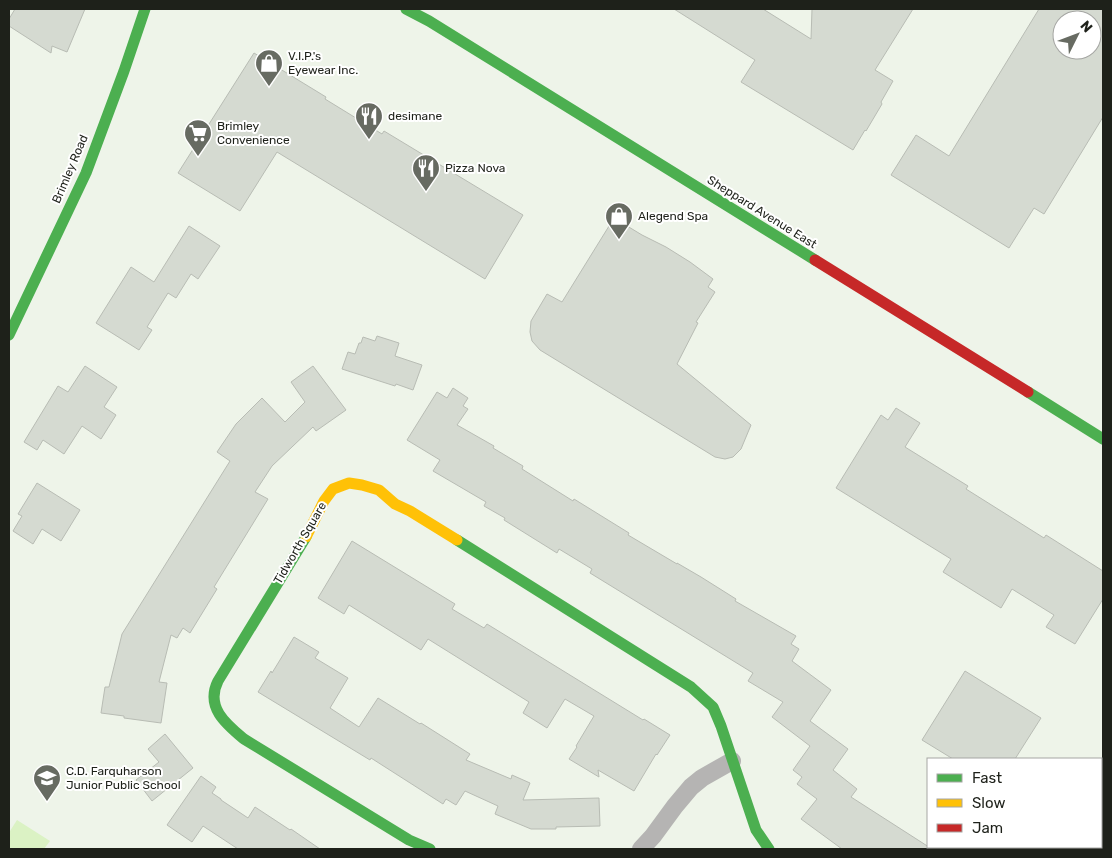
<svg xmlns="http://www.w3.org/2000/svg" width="1112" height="858" viewBox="0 0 1112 858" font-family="Rubik,sans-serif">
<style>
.green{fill:#dbf2c4}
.building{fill:#d5dad1;stroke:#b8bcb4;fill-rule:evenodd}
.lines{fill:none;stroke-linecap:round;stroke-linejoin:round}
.street{stroke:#b5b4b3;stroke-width:18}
.fast{stroke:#4caf50;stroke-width:11}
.slow{stroke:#ffc107;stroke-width:11}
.jam{stroke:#c62828;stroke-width:11}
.labels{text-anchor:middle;stroke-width:4;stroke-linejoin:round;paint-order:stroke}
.poi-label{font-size:12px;fill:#1e211a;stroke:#fff;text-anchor:start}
.street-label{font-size:12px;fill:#1e211a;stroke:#fff}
</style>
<rect width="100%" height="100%" fill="#eef4e9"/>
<polygon class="green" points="17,820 50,841 44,849 9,849 9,830 10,831"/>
<g class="building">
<polygon points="15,9 85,9 67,52 52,46 51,53 9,26 9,19"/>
<polygon points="674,9 763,9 811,39 812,9 913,9 875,70 893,81 881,102 882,104 866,131 865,130 853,150 741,82 755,60"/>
<path d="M1039,9H1103V117L1044,214L1034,208L1009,248L891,175L916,135L949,156ZM1062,20H1092V50H1062Z"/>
<polygon points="254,53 326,97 325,99 382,134 384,131 523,215 485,279 277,152 240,211 178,173"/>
<polygon points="614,218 642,235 666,247 690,262 713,279 708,287 715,292 696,322 698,323 677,364 751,425 741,449 733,457 725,459 715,457 540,350 532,341 530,332 531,321 547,294 562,302"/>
<polygon points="189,226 220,246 198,279 191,274 176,298 168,293 147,327 152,330 139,350 96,323 131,267 154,282"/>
<polygon points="377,336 399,343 395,356 422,365 413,390 396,384 395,386 342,369 348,352 355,354 359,343 361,343 363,337 375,341"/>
<polygon points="85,366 117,387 104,407 116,415 101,439 82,426 64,454 43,440 37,450 24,442 58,386 68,392"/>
<polygon points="313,366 346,410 316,431 313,427 272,466 255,492 268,499 214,587 217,589 190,633 183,628 177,638 171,635 159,682 167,683 161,723 124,718 124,716 101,713 105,687 109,687 122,634 230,461 217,452 236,424 262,398 285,422 305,402 291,382"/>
<polygon points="453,388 468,398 463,406 468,409 457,425 494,446 493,448 523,466 522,469 573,501 574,499 629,533 628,535 677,564 677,563 701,577 736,599 735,601 796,636 791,644 799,649 792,661 831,690 810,721 848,749 833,770 857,789 851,797 932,849 842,849 801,819 817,799 797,784 802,777 793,770 810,746 772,717 783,702 748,681 753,673 590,573 592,569 559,549 557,553 504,520 505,518 484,506 486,502 433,471 440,460 407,440 437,392 447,398"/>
<polygon points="896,408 920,423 905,447 968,486 966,489 1044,538 1046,535 1103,571 1103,599 1075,644 1046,627 1054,615 1012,589 1001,608 943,572 951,559 836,488 881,415 888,420"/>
<polygon points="37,483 80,510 61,541 42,529 33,544 13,531 22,516 18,514"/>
<polygon points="352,541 455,604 452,609 484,628 487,624 643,720 644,719 670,735 657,755 656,754 634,791 598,770 599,777 569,759 577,747 576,746 594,716 565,699 547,728 523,713 529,702 428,639 421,650 349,605 344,614 318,598"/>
<polygon points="294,637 319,652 315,658 348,678 330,708 359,727 378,698 420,724 421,723 470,754 466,760 511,779 512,775 530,783 523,800 599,798 600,826 556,827 556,829 531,829 495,814 498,806 465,791 456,805 446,799 443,804 371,758 370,760 258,692 271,671 272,673"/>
<polygon points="965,671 1041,718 1015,759 953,759 922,740"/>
<polygon points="165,734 193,768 152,801 136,780 159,762 148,749"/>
<polygon points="201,776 216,787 212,793 221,799 221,800 248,818 255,807 290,830 291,829 320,849 238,849 203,826 192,842 167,825"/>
</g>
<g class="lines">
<polyline class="street" points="641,849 653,836 675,806 691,787 702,778 732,761"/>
<g class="fast">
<polyline points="406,9 429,21 815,260"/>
<polyline points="9,335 86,173 124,71 145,9"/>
<polyline points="1028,392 1103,439"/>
<path d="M306,537L218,681C205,707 226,724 244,739L409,840L430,849"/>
<polyline points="457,540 691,687 713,707 721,726 756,830 769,849"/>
</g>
<polyline class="slow" points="306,537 324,501 333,489 349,483 362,485 379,490 395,504 410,511 457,540"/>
<polyline class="jam" points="815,260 1028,392"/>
</g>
<defs>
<g id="shop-pin" transform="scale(1.4375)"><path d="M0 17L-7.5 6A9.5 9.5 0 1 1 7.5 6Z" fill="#676b62" stroke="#fff"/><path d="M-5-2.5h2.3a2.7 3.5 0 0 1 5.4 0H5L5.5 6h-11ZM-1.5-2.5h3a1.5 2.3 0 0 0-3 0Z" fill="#fff"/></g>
<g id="restaurant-pin" transform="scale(1.4375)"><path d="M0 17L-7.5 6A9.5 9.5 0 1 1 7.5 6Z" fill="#676b62" stroke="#fff"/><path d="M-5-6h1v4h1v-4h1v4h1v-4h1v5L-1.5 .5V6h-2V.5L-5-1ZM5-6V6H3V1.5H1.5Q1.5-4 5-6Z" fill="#fff"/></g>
<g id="supermarket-pin" transform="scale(1.4375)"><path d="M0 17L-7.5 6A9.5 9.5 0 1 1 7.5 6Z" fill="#676b62" stroke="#fff"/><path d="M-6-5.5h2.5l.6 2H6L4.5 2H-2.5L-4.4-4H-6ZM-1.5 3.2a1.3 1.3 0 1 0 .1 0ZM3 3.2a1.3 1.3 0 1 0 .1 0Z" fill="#fff"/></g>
<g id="school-pin" transform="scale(1.4375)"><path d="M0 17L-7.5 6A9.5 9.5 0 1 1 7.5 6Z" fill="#676b62" stroke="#fff"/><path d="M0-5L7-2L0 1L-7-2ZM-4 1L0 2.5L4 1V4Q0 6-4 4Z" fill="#fff"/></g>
</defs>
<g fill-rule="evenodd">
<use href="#shop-pin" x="269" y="63"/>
<use href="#restaurant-pin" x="369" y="116"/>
<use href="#supermarket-pin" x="198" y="133"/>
<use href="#restaurant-pin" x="426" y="168"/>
<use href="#shop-pin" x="619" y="216"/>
<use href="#school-pin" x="47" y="778"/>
</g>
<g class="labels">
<g class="poi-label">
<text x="288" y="60">V.I.P.'s<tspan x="288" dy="14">Eyewear Inc.</tspan></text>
<text x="388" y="120">desimane</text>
<text x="217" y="130">Brimley<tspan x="217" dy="14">Convenience</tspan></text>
<text x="445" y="172">Pizza Nova</text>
<text x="638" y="220">Alegend Spa</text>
<text x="66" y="775">C.D. Farquharson<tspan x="66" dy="14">Junior Public School</tspan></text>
</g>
<g class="street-label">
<text transform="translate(70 169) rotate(-67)" y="4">Brimley Road</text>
<text transform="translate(762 212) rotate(32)" y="4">Sheppard Avenue East</text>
<text transform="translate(300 543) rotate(-60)" y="4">Tidworth Square</text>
</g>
</g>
<rect width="1112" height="858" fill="none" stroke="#1e211a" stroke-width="20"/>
<rect x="927" y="758" width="175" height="90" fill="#ffffff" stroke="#a5a6a3"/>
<rect x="937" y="774" width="25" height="8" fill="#4caf50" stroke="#a5a6a3"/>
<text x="972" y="783" font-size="15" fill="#1e211a">Fast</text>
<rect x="937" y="799" width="25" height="8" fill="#ffc107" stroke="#a5a6a3"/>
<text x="972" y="808" font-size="15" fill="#1e211a">Slow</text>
<rect x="937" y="824" width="25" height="8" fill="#c62828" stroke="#a5a6a3"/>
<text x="972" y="833" font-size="15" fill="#1e211a">Jam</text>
<g transform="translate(1077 35) rotate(48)"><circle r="24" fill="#ffffff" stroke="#a5a6a3"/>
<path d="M0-4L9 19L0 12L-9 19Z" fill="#676b62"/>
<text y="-8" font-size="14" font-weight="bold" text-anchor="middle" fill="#1e211a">N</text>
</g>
</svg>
